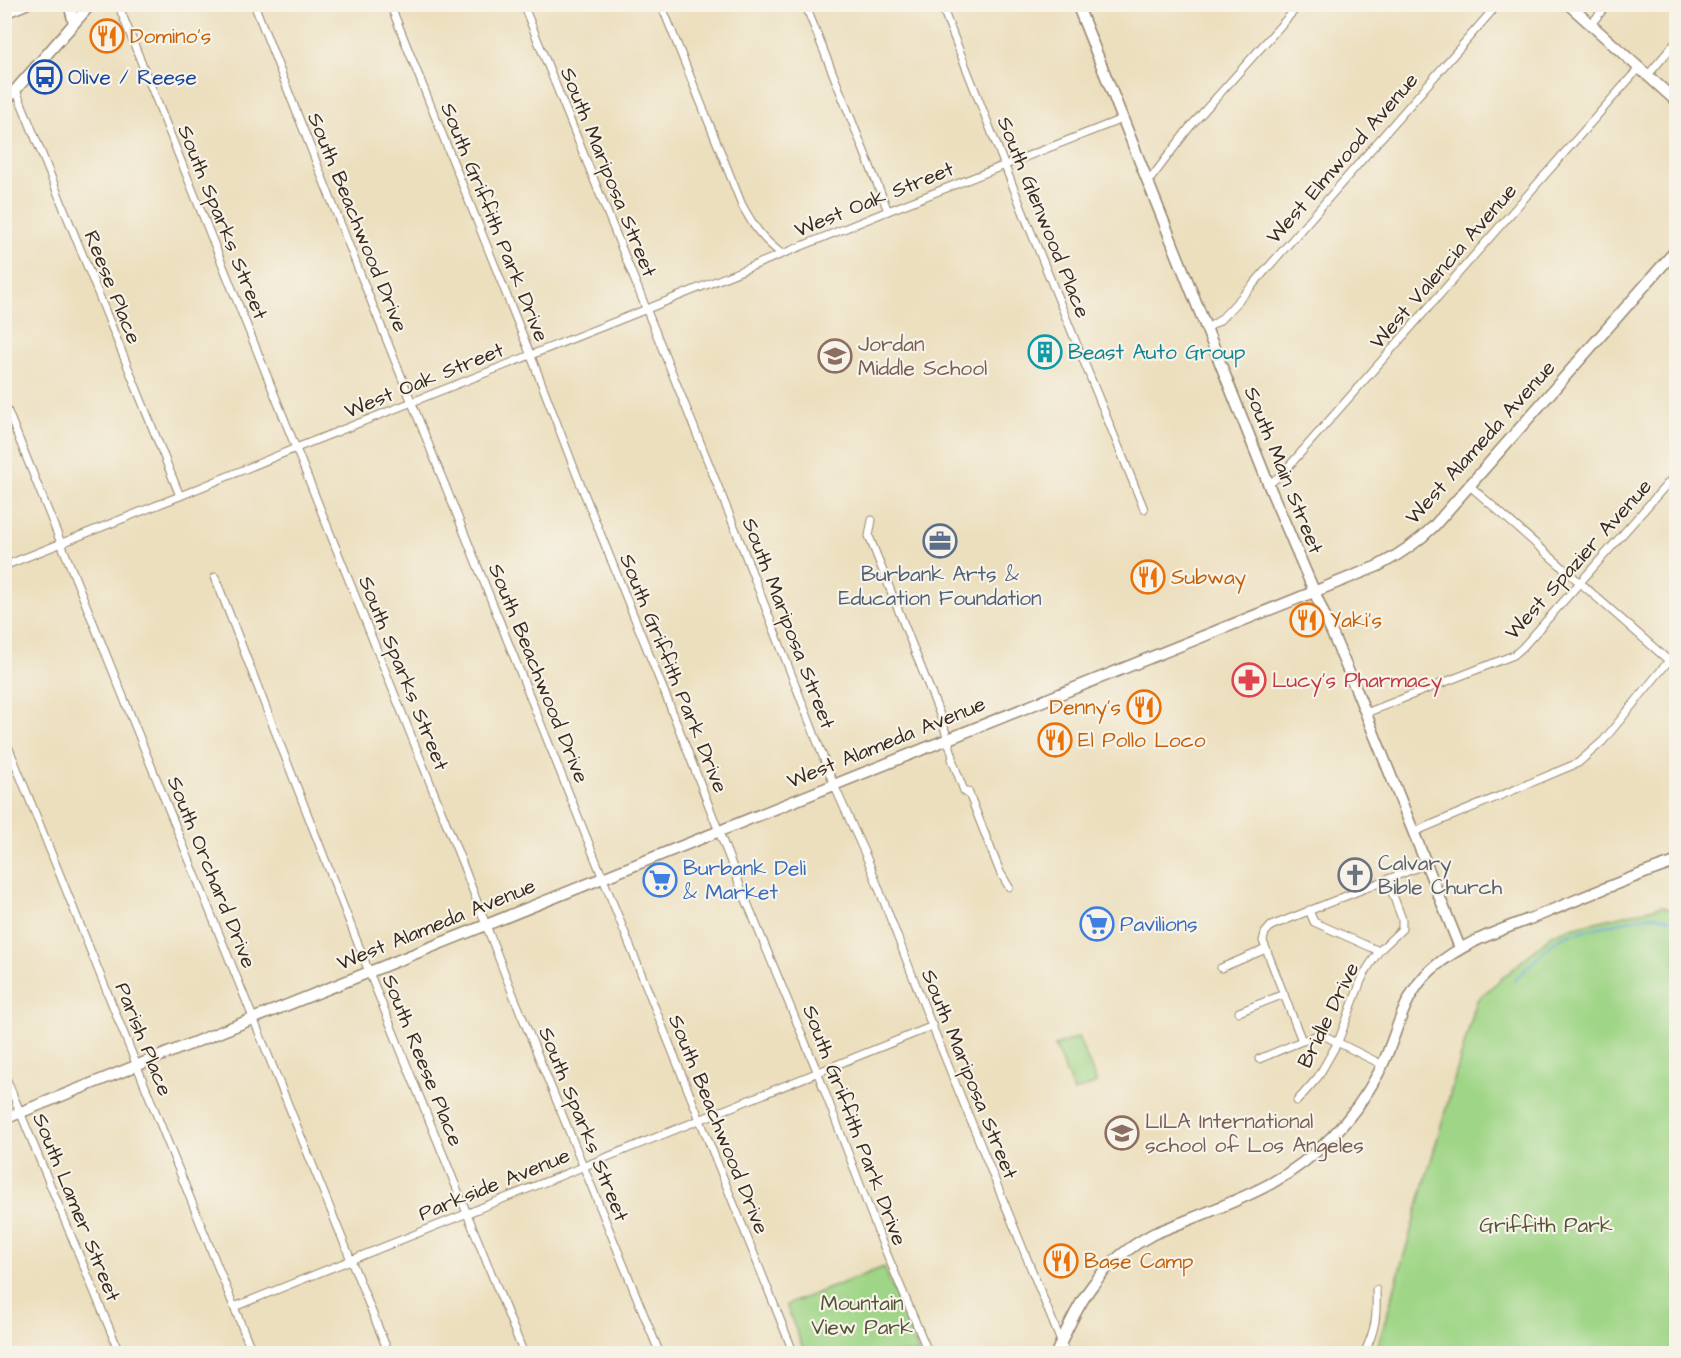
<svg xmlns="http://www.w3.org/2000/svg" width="1681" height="1358" viewBox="0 0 1681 1358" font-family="'Architects Daughter',sans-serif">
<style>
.green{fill:#9fd586;stroke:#6d8052;stroke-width:1.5}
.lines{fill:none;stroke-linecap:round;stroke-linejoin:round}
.stream{stroke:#6da3da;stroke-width:2}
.street-casing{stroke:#94846e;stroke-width:9}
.secondary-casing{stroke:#94846e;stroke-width:13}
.primary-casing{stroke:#94846e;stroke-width:13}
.street{stroke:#fff;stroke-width:7}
.secondary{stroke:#fff;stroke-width:10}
.primary{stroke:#fff;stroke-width:10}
.labels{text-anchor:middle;stroke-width:4.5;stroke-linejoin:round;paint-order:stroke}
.food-label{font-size:21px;fill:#c56008;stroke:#f7f3e8;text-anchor:start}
.transit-label{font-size:21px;fill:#164399;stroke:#f7f3e8;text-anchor:start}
.street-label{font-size:21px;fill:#3b2a1e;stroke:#f7f3e8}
.education-label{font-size:21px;fill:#785e54;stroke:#f7f3e8;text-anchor:start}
.culture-label{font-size:21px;fill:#0d838f;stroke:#f7f3e8;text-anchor:start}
.service-label{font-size:21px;fill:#4e5e75;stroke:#f7f3e8}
.health-label{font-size:21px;fill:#be3a42;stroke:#f7f3e8;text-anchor:start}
.worship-label{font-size:21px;fill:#5b616d;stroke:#f7f3e8;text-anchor:start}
.shop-label{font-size:21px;fill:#366cbe;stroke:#f7f3e8;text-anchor:start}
.park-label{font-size:21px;fill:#545538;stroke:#f7f3e8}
</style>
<rect width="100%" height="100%" fill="#f7f3e8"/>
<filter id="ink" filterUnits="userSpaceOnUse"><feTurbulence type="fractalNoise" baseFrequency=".0167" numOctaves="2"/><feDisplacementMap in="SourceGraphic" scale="12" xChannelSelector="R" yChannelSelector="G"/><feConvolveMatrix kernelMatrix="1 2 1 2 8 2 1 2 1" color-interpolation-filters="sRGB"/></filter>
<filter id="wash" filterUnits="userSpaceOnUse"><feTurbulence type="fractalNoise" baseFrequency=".008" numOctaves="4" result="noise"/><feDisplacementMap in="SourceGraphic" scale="24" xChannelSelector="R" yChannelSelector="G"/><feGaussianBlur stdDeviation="1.35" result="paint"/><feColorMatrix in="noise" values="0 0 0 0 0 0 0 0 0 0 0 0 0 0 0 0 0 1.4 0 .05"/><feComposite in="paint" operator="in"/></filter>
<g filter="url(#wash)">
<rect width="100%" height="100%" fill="#ecdfbe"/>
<g class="green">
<polygon points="1662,906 1676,912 1676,1353 1376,1353 1477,1000 1552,935 1563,930"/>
<polygon points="1078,1037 1097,1083 1074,1092 1055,1046"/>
<polygon points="884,1267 919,1353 805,1353 786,1305"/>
</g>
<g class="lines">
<polyline class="stream" points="1513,982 1550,945 1557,940 1566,935 1647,916 1657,916 1676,921"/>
</g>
</g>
<g filter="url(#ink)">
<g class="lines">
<g class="street-casing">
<g id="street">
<polyline points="118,4 463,865 506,977 660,1354"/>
<polyline points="254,4 363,281 794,1354"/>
<polyline points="390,4 531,356 576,473 668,701 739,883 817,1071 881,1240 929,1354"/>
<polyline points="523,4 736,531 834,785 869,863 928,1016 1066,1354"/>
<path d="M661,4L742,205C754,227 762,239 782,254"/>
<polyline points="805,4 888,211"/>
<polyline points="941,4 1027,222 1144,509"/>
<polyline points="1591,24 1608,4"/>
<polyline points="1648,75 1676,42"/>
<polyline points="16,90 180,496"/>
<polyline points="1149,181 1189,128 1300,4"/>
<polyline points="1206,329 1220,320 1251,287 1498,4"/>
<polyline points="4,402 389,1354"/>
<polyline points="1269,484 1282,474 1639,68"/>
<polyline points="1470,486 1676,667"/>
<polyline points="872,520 869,536 942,720 953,757 952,759 964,791 968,794"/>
<polyline points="4,566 180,496 296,448 647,309 888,211 1122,119"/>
<polyline points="215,577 369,972 524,1354"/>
<polyline points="1366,713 1514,655 1523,647 1676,474"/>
<polyline points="4,736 253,1354"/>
<polyline points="968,791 1000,872 1009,887"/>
<polyline points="1414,832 1578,763 1603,741 1676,652"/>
<polyline points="1309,910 1314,922 1379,951"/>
<polyline points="1221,968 1266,949"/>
<polyline points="1239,1012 1284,994"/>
<polyline points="1259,1059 1302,1041"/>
<polyline points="1383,1065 1327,1037 1315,1036 1302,1041 1263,941 1265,933 1271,926 1426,864"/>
<polyline points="4,1073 120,1354"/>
<polyline points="1297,1101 1318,1077 1338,1042 1361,981 1367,969 1379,951 1402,929 1402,919 1387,879"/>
<polyline points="234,1307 933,1026"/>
<path d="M1364,1354C1376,1328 1377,1317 1376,1290"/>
</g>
</g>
<g class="secondary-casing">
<g id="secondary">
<polyline points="69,4 74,23"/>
<polyline points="1077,4 1272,493 1356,689 1460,948"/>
<polyline points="4,13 26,4"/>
<polyline points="4,103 91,4"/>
<path d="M4,1119C461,931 921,752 1378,566C1399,555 1417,543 1434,526L1676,250"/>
<path d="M1056,1354C1079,1300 1100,1262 1153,1234C1192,1218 1233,1204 1270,1184C1316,1159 1354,1119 1379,1072C1398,1036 1400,997 1432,969C1463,941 1507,928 1545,913C1589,895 1632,876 1676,862"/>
</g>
</g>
<g class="primary-casing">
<polyline id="primary" points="1568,4 1676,101"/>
</g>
<use href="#street" class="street"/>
<use href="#secondary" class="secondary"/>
<use href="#primary" class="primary"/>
</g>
</g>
<defs>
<g id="restaurant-ring" transform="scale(1.725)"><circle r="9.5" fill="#f7f3e8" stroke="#e8710a" stroke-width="1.5"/><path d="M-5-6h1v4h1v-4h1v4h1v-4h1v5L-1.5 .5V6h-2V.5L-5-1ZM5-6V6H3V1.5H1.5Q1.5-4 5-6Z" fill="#e8710a"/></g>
<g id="bus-ring" transform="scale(1.725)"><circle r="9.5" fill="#f7f3e8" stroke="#1a4fb4" stroke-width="1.5"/><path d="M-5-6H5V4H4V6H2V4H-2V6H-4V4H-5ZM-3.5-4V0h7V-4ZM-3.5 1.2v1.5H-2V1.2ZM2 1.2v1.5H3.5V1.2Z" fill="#1a4fb4"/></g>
<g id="building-ring" transform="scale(1.725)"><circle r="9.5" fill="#f7f3e8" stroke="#0f9aa8" stroke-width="1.5"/><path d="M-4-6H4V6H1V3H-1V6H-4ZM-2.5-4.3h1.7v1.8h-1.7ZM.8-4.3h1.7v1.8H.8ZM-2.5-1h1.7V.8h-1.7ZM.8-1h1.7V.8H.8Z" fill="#0f9aa8"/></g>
<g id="school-ring" transform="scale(1.725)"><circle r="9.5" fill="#f7f3e8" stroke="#8d6e63" stroke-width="1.5"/><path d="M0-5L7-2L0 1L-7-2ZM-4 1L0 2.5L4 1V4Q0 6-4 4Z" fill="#8d6e63"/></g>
<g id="office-ring" transform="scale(1.725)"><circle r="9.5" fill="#f7f3e8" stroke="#5c6f8a" stroke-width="1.5"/><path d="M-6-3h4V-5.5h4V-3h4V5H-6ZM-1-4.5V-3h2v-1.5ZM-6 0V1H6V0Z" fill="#5c6f8a"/></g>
<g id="pharmacy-ring" transform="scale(1.725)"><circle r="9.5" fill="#f7f3e8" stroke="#e0444e" stroke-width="1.5"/><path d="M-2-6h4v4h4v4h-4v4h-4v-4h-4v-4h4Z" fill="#e0444e"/></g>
<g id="church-ring" transform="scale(1.725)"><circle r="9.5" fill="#f7f3e8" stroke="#6b7280" stroke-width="1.5"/><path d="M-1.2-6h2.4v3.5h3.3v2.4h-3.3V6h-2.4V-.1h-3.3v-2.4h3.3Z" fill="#6b7280"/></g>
<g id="supermarket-ring" transform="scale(1.725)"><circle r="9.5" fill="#f7f3e8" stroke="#3f7fe0" stroke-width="1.5"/><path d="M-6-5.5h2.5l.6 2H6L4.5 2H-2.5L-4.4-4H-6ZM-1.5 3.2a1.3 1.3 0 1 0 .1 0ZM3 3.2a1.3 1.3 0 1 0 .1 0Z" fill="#3f7fe0"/></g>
</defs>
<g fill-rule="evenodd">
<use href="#restaurant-ring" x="107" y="36"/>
<use href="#bus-ring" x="45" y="77"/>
<use href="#building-ring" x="1045" y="352"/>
<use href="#school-ring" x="835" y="356"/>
<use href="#office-ring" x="940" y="541"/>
<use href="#restaurant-ring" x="1148" y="577"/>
<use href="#restaurant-ring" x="1307" y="620"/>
<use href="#pharmacy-ring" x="1249" y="680"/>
<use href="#restaurant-ring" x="1144" y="707"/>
<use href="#restaurant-ring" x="1055" y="740"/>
<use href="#church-ring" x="1355" y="875"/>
<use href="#supermarket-ring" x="660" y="880"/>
<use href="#supermarket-ring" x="1097" y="924"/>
<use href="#school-ring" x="1122" y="1133"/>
<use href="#restaurant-ring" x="1061" y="1261"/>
</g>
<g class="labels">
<g class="food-label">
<text x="130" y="43">Domino's</text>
<text x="1171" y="584">Subway</text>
<text x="1330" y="627">Yaki's</text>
<text x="1121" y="714" text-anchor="end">Denny's</text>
<text x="1078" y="747">El Pollo Loco</text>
<text x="1084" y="1268">Base Camp</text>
</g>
<g class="transit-label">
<text x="68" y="84">Olive / Reese</text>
</g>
<g class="street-label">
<text transform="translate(1342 158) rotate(-49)" y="7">West Elmwood Avenue</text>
<text transform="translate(609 172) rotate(68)" y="7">South Mariposa Street</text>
<text transform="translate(874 199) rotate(-22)" y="7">West Oak Street</text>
<text transform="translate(1044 217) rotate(68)" y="7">South Glenwood Place</text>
<text transform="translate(223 222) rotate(68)" y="7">South Sparks Street</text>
<text transform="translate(358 222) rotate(68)" y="7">South Beachwood Drive</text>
<text transform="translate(495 222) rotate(68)" y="7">South Griffith Park Drive</text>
<text transform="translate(1443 266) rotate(-49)" y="7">West Valencia Avenue</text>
<text transform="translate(113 287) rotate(68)" y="7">Reese Place</text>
<text transform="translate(424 380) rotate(-22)" y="7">West Oak Street</text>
<text transform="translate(1480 442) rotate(-48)" y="7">West Alameda Avenue</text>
<text transform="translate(1284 470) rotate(68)" y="7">South Main Street</text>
<text transform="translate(1578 559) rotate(-48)" y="7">West Spazier Avenue</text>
<text transform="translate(789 623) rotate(69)" y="7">South Mariposa Street</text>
<text transform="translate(404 673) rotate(68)" y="7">South Sparks Street</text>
<text transform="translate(539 673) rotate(68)" y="7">South Beachwood Drive</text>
<text transform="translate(674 673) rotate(68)" y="7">South Griffith Park Drive</text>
<text transform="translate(886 742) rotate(-22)" y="7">West Alameda Avenue</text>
<text transform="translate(212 872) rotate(68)" y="7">South Orchard Drive</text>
<text transform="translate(436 924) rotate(-22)" y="7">West Alameda Avenue</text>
<text transform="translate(1328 1015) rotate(-64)" y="7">Bridle Drive</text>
<text transform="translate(144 1039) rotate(68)" y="7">Parish Place</text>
<text transform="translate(423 1060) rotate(68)" y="7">South Reese Place</text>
<text transform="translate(970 1074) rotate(68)" y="7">South Mariposa Street</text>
<text transform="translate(584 1124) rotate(68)" y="7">South Sparks Street</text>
<text transform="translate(719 1124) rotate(68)" y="7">South Beachwood Drive</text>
<text transform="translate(855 1125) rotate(69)" y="7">South Griffith Park Drive</text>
<text transform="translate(494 1184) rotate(-22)" y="7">Parkside Avenue</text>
<text transform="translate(77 1207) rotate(68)" y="7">South Lamer Street</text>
</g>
<g class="education-label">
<text x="858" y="351">Jordan<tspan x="858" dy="24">Middle School</tspan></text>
<text x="1145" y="1128">LILA International<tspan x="1145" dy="24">school of Los Angeles</tspan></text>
</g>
<g class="culture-label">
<text x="1068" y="359">Beast Auto Group</text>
</g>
<g class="service-label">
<text x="940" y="581">Burbank Arts &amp;<tspan x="940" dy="24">Education Foundation</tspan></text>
</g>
<g class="health-label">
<text x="1272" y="687">Lucy's Pharmacy</text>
</g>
<g class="worship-label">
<text x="1378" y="870">Calvary<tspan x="1378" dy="24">Bible Church</tspan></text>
</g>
<g class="shop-label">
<text x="683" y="875">Burbank Deli<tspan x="683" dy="24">&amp; Market</tspan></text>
<text x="1120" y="931">Pavilions</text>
</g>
<g class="park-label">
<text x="1546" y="1232">Griffith Park</text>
<text x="862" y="1310">Mountain<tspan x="862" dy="24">View Park</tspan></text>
</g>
</g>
<rect width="1681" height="1358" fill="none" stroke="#f7f3e8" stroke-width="24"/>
</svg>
